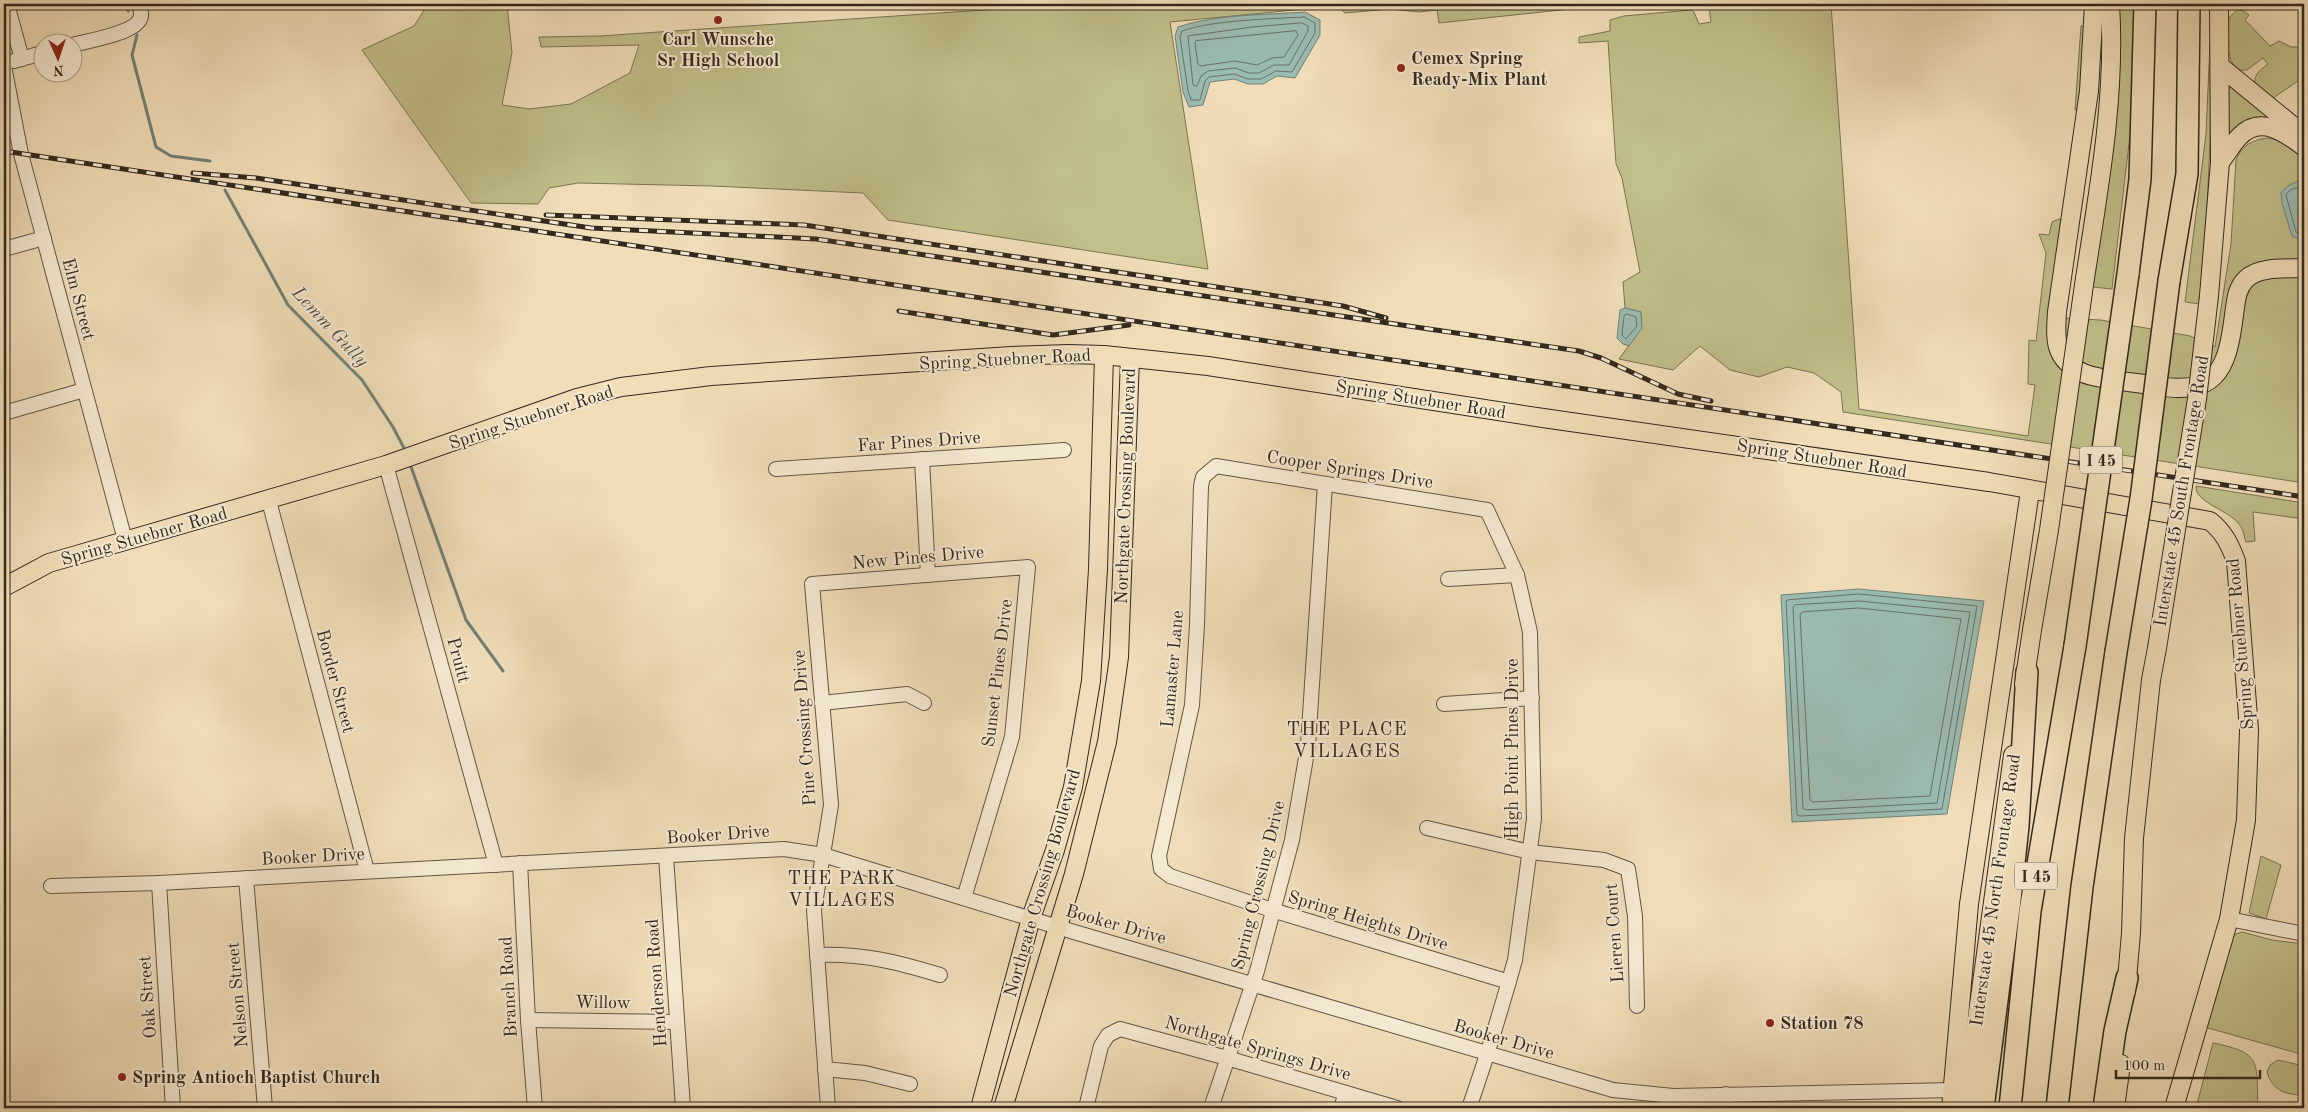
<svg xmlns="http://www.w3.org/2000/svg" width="2308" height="1112" viewBox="0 0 2308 1112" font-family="'Old Standard TT',serif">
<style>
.green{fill:#c1bf8a;stroke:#7a7454}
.water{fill:#9bbcb2;stroke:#718177}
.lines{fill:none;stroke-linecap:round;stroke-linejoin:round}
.shore{stroke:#677268;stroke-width:1}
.stream{stroke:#718177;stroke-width:3}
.minor-casing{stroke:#625645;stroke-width:16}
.major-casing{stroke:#33291e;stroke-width:20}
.highway-casing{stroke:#33291e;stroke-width:24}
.minor{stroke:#f6ead2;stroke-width:14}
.major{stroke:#f1deb9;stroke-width:18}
.highway{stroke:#f1deb9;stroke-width:21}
.rail-casing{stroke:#33291e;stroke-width:5}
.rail{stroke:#f6ead2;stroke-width:3;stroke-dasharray:9;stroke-linecap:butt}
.major-bridge-casing{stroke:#33291e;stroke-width:20;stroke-linecap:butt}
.highway-bridge-casing{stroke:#33291e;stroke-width:24;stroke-linecap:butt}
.major-bridge{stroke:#f1deb9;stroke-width:18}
.highway-bridge{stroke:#f1deb9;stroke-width:21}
.poi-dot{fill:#8f2418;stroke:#f6ead2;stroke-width:2}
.labels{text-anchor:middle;stroke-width:4;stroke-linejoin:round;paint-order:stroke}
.shield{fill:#f6ead2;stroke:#6e6354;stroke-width:1}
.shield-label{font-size:16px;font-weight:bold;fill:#33291e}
.poi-label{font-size:18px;font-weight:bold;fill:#33291e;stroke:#f6ead2;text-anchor:start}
.street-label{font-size:18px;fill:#33291e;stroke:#f6ead2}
.water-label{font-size:19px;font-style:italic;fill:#4d4e43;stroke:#f6ead2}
.neighbourhood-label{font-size:19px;letter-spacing:1px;fill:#33291e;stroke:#f6ead2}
</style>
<rect width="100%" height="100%" fill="#f1deb9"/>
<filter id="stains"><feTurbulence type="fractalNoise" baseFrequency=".004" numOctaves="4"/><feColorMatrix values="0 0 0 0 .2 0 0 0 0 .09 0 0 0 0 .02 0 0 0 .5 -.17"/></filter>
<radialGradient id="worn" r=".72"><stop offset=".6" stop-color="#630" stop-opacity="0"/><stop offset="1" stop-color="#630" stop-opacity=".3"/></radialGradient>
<g class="green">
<polygon points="428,4 507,4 512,53 502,105 529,109 571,104 630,73 639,45 541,47 539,37 600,36 1073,4 1303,4 1305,9 1170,22 1208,269 888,220 863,193 712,186 578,183 549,188 538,204 471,203 362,50 414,26"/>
<polygon points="1341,4 1617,4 1439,23 1437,10 1419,12 1390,9 1345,13 1337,6 1342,5"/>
<polygon points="1712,4 1831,4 1859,409 2028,436 2035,385 2028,384 2029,340 2036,341 2046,253 2039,234 2049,235 2052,222 2059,219 2062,220 2061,366 2210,384 2244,289 2266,275 2304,273 2304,483 1843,412 1841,392 1814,373 1787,367 1759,377 1730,370 1700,346 1673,370 1619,359 1630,344 1641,312 1625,308 1623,282 1640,272 1622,178 1616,164 1608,41 1579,43 1579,37 1610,31 1610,20 1624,16 1691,10 1694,12 1699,24 1711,22 1709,7"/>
<polygon points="2118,4 2135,4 2130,135 2112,289 2093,287 2102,218"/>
<path d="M2237,10H2242L2249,15L2245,20L2270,46L2279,41L2291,47H2304V77L2270,100L2255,88C2253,75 2258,72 2268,64L2263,58L2247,70H2239C2227,65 2224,30 2229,19C2231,15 2234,13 2237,10Z"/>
<polygon points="2081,26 2088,27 2078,110 2075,110"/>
<path d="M2210,43L2212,44C2211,131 2208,217 2200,304L2185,302L2206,134Z"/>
<polygon points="2230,86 2281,122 2230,136 2228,131 2229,88"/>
<path d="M2267,138L2284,141L2304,156V261L2255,266L2214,363L2189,382L2088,370L2064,347L2063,318L2101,320L2190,336L2215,347L2231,244L2236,160C2242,145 2252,140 2267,138Z"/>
<path d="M2196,486L2304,503V519L2253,512L2255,541L2246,542C2244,538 2244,531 2241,527C2233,511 2194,503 2196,486Z"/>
<polygon points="2261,856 2281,865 2266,919 2249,913"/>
<polygon points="2242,932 2272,940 2304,944 2304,1055 2208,1028 2205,1021 2230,936"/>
<path d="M2213,1043C2263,1053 2256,1061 2258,1108H2196Z"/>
<path d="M2278,1060L2304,1066V1095C2287,1095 2272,1091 2267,1072L2270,1065Z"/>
<polygon points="2304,1102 2304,1108 2266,1108 2270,1103"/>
</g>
<g class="water">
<path d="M1305,12L1320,20V35L1295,78L1277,76L1263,84H1248L1234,79L1210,82L1203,105L1189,107L1183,92L1175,36L1178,27C1217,14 1264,15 1305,12Z"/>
<polygon points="2298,181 2304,184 2304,241 2292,236 2282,203 2281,192 2288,186"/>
<polygon points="1625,308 1641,312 1642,328 1629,346 1623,344 1617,338 1620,310"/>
<polygon points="1859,589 1984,601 1947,814 1792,822 1781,595"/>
</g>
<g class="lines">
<g class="shore">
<path d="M1304,17L1315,23V33L1292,72L1276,71L1261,79H1248L1234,74L1209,77L1205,81L1200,100H1191L1188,91L1180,37L1182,31C1213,20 1270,19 1304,17Z"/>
<polygon points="1302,23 1308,26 1308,31 1289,65 1274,65 1259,73 1249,73 1235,68 1208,71 1201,76 1197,86 1193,85 1188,36 1252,27"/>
<polygon points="1296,31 1298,35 1284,57 1272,58 1257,65 1235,61 1200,66 1198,64 1195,44 1196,41"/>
<path d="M2304,188C2296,188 2291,187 2286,195L2296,232L2304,236"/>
<polygon points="1627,314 1636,317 1637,326 1626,339 1622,335 1624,316"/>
<polygon points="1859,594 1977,606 1942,809 1800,816 1797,815 1786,601 1788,600"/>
<polygon points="1859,601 1970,612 1937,803 1806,810 1803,808 1793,607 1795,605"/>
<polygon points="1859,608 1961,619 1930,796 1813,802 1810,800 1800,614 1803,612"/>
</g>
<g class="stream">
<polyline points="125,4 128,11"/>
<polyline points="137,35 132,55 156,147 171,156 210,161"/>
<polyline points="225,190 288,305 362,380 393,427 406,452"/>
<polyline points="410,464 466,620 503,671"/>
</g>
<g class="minor-casing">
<g id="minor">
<polyline points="7,4 22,59"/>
<path d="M72,45C88,41 129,34 138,22C143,17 141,10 139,4"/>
<polyline points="14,61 42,53"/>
<polyline points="4,66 21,154 125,540"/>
<polyline points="4,249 44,238"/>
<polyline points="4,413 84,390"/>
<polyline points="922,459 928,575"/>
<polyline points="386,465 496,865"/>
<polyline points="776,469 1064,450"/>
<polyline points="269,501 367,871"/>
<polyline points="1448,579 1517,575"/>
<polyline points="822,703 907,694 924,703"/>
<polyline points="1444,704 1532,698"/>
<polyline points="1427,828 1530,852 1604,860 1628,869 1635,916 1637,1006"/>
<polyline points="666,856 683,1108"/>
<polyline points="520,863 528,1020 535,1108"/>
<polyline points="246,878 265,1108"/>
<polyline points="159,883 173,1108"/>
<polyline points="51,886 159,883 784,849 823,855 1074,932 1613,1090 1673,1096 1953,1090"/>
<polyline points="2229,919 2304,934"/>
<path d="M817,955C862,953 897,962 940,975"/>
<polyline points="528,1020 677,1022"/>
<polyline points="825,1069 865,1073 910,1084"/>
<polyline points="1726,1094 1726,1108"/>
<polyline points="828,1108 814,910 831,805 812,584 1028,567 1012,737 964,898"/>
<polyline points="1086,1108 1101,1046 1108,1035 1120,1029 1227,1058 1397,1108"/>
<polyline points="1211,1108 1257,971 1292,840 1308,746 1325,484"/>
<polyline points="1341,1108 1346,1093"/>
<path d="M1469,1108C1486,1060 1501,1010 1515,960L1534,819L1530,632L1517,575L1487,510L1216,466L1203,477L1201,486L1197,625L1192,705L1159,856L1161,869L1170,876L1272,910L1509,982"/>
</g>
</g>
<g class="major-casing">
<g id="major">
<path d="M2094,4L2089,91L2057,312C2055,341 2054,359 2083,373C2099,380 2133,382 2151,385C2215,397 2227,373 2234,315C2236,302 2236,289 2246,279C2259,266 2287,269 2304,268"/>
<polyline points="2221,67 2304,135"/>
<path d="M2220,162C2227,154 2232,144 2239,137C2260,114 2286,133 2304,147"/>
<path d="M2085,278C2099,188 2116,95 2110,4"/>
<polyline points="2209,296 2220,162 2219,4"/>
<path d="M4,587L49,563L386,465L577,398L621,387L711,376L1011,356L1068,354L1104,355L1208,366L1543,418L1989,482L2210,521C2224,532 2230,545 2236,561L2249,730L2246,820L2229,919L2174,1108"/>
<polyline points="2024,684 2032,630"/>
<polyline points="2126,991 2131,933 2134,838 2151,680 2157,648"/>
<polyline points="980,1108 1031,918 1055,850 1073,787 1091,681 1098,569 1104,355"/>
<polyline points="1003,1108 1074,874 1107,742 1119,657 1130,358"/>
<polyline points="1951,1108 1969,904 2030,491"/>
<polyline points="1965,1108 2013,755"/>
<polyline points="2115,1108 2121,1064"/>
</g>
</g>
<g class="highway-casing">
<g id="highway">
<polyline points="2128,274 2140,179 2145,4"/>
<polyline points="2169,281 2187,174 2189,4"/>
<polyline points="1983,1108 2010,900 2018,826 2027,672"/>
<polyline points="2010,1108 2030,911 2075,646"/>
<polyline points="2057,1108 2082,887 2116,652"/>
<polyline points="2104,1108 2115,1031 2127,978"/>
</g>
</g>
<use href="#minor" class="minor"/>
<use href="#major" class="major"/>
<use href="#highway" class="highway"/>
<g class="rail-casing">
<g id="rail">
<polyline points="4,151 2304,497"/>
<polyline points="193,173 256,178 591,228 816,239 1579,351 1601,358 1678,394 1711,401"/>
<polyline points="546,215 804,225 1343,306 1386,318"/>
<polyline points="899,311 1053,335 1129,325"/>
</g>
</g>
<use href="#rail" class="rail"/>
<g class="major-bridge-casing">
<g id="major-bridge">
<polyline points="2032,630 2049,530 2085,278"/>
<polyline points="2157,648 2197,399 2209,296"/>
</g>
</g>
<g class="highway-bridge-casing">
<g id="highway-bridge">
<polyline points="2075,646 2128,274"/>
<polyline points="2116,652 2141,499 2169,281"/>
</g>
</g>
<use href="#major-bridge" class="major-bridge"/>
<use href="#highway-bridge" class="highway-bridge"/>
</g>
<g class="poi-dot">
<circle cx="718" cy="20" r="5"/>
<circle cx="1401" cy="68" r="5"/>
<circle cx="1770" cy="1023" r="5"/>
<circle cx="122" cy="1077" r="5"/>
</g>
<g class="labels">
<g class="shield">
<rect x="2080" y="446.5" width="42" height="27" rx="4"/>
<rect x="2015" y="862.5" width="42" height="27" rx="4"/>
</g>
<g class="shield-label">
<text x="2101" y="466">I 45</text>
<text x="2036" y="882">I 45</text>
</g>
<g class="poi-label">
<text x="718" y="45" text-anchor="middle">Carl Wunsche<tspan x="718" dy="21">Sr High School</tspan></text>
<text x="1411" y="64">Cemex Spring<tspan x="1411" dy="21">Ready-Mix Plant</tspan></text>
<text x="1780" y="1029">Station 78</text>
<text x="132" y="1083">Spring Antioch Baptist Church</text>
</g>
<g class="street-label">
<text transform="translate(79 299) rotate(75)" y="6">Elm Street</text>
<text transform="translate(1005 359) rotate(-3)" y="6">Spring Stuebner Road</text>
<text transform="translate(1421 399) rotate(9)" y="6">Spring Stuebner Road</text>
<text transform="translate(531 417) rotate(-18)" y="6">Spring Stuebner Road</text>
<text transform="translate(919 441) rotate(-4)" y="6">Far Pines Drive</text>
<text transform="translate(1822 458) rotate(9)" y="6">Spring Stuebner Road</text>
<text transform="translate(1350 469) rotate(9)" y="6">Cooper Springs Drive</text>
<text transform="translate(1125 486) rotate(-88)" y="6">Northgate Crossing Boulevard</text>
<text transform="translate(2181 491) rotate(-81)" y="6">Interstate 45 South Frontage Road</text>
<text transform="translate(144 536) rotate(-16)" y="6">Spring Stuebner Road</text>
<text transform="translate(918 557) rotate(-5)" y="6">New Pines Drive</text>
<text transform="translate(2240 644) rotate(-95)" y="6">Spring Stuebner Road</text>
<text transform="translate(459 660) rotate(75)" y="6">Pruitt</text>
<text transform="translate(1172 669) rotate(-85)" y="6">Lamaster Lane</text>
<text transform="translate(997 673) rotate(-83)" y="6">Sunset Pines Drive</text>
<text transform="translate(336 681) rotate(75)" y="6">Border Street</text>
<text transform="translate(804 728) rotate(-94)" y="6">Pine Crossing Drive</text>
<text transform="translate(1512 749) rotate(-90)" y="6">High Point Pines Drive</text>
<text transform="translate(718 834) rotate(-4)" y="6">Booker Drive</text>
<text transform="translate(313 856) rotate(-3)" y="6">Booker Drive</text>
<text transform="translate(1042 883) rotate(-74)" y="6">Northgate Crossing Boulevard</text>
<text transform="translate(1258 885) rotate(-76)" y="6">Spring Crossing Drive</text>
<text transform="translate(1995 890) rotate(-82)" y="6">Interstate 45 North Frontage Road</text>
<text transform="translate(1368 920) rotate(17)" y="6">Spring Heights Drive</text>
<text transform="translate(1116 924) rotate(16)" y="6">Booker Drive</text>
<text transform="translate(1614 933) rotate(-94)" y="6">Lieren Court</text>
<text transform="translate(656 983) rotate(-94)" y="6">Henderson Road</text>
<text transform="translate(508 987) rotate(-93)" y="6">Branch Road</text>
<text transform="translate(237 995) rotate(-95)" y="6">Nelson Street</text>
<text transform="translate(147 997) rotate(-94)" y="6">Oak Street</text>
<text transform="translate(603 1002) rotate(1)" y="6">Willow</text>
<text transform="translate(1504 1039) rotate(16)" y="6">Booker Drive</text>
<text transform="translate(1258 1048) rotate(16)" y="6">Northgate Springs Drive</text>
</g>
<g class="water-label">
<text transform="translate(331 326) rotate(47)" y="7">Lemm Gully</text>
</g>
<g class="neighbourhood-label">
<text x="1347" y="735">THE PLACE<tspan x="1347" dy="22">VILLAGES</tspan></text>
<text x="842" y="884">THE PARK<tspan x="842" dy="22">VILLAGES</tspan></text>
</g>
</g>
<rect width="2308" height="1112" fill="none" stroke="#f1deb9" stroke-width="20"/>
<rect x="5" y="5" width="2298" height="1102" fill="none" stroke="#33291e" stroke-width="2.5"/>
<rect x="10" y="10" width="2288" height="1092" fill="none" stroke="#33291e"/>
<g transform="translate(58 58) rotate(177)"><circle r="24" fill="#f6ead2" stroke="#a89d8a"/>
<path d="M0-4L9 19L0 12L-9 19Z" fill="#8f2418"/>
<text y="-8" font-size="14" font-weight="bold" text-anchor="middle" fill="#33291e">N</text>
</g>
<path d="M2116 1070v8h144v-8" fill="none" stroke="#33291e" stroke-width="2.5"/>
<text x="2123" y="1070" font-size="15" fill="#33291e" stroke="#f6ead2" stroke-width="4" paint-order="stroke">100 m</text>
<rect width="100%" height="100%" filter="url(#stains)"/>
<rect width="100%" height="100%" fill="url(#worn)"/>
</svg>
